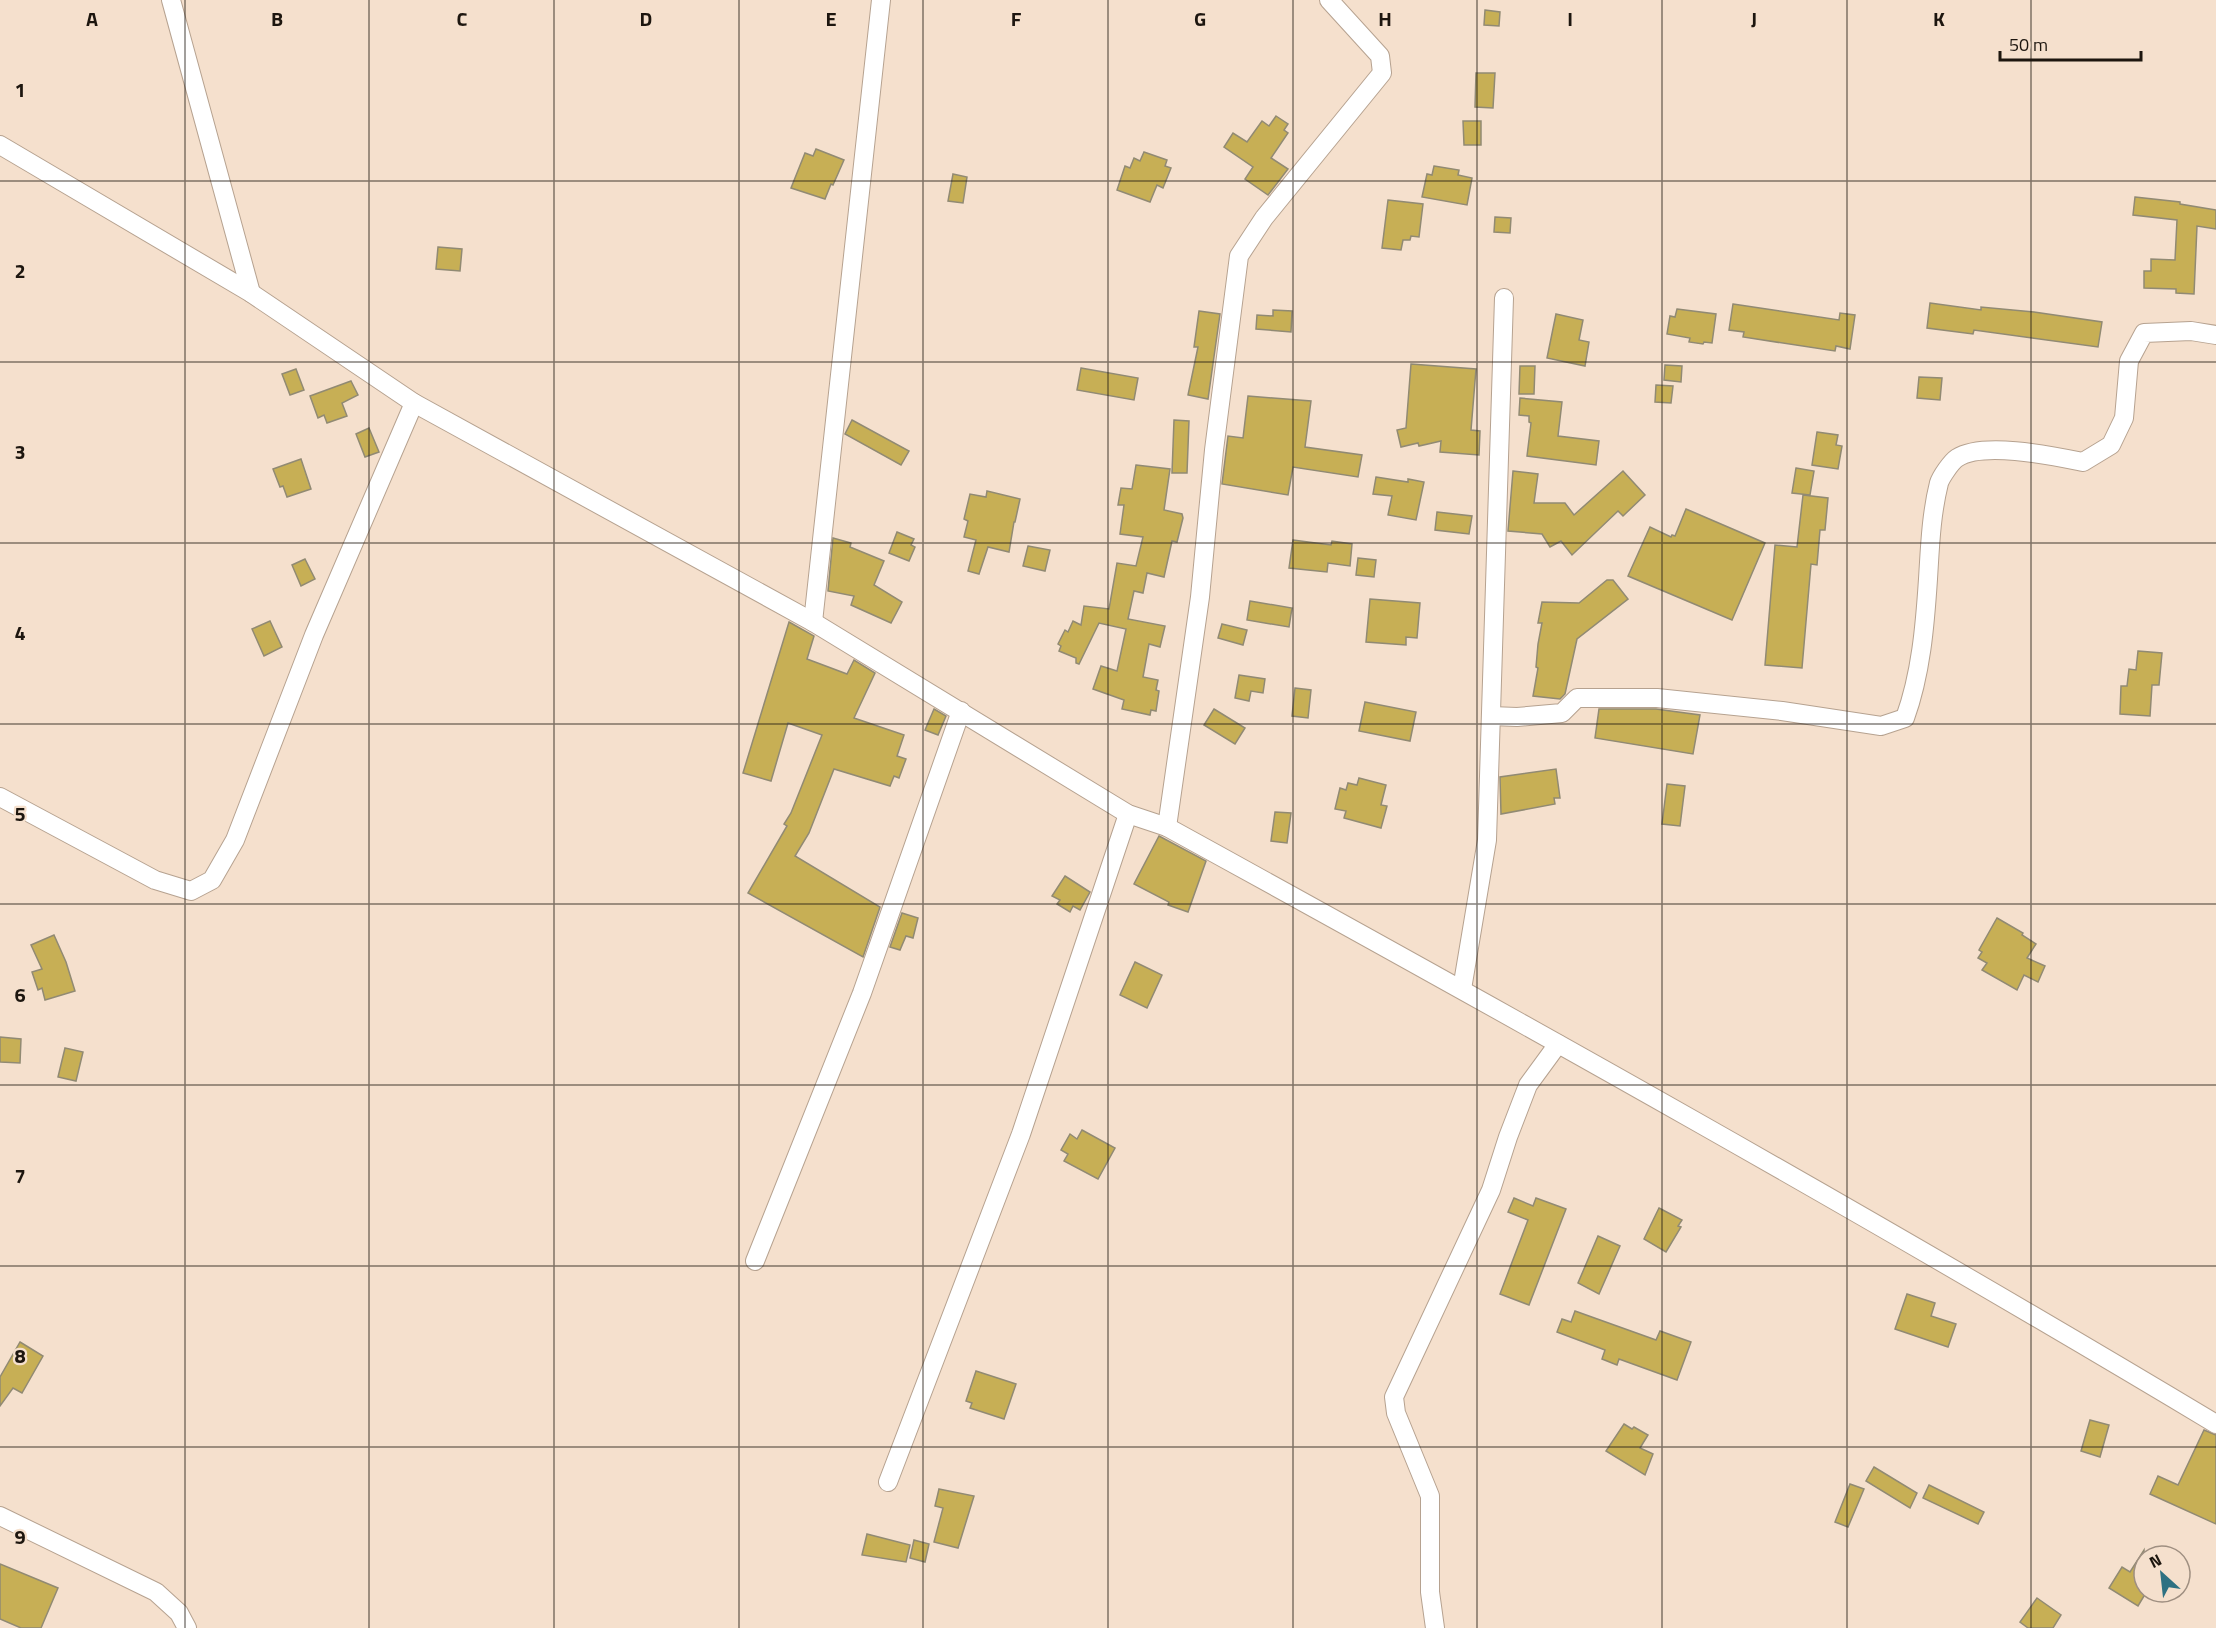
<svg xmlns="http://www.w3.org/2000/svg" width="2216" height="1628" viewBox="0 0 2216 1628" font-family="'Titillium Web',sans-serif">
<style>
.building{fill:#c7af55;stroke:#918a73;stroke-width:1.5}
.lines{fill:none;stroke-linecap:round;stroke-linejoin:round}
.street-casing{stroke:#b6a290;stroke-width:20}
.street{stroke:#fff;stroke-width:18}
.grid{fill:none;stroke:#1d160f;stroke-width:1.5;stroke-opacity:0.55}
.grid-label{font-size:20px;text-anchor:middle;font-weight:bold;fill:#1d160f;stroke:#f5e0cd;stroke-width:4.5;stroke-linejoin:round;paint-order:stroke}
</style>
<rect width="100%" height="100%" fill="#f5e0cd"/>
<g class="building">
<polygon points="1485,10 1500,12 1499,26 1484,25"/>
<polygon points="1476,73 1495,73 1493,108 1475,107"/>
<polygon points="1276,116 1288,124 1284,130 1288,133 1271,158 1288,169 1268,195 1245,179 1253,167 1224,147 1233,133 1247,142 1262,121 1269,126"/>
<polygon points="1463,121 1481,121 1481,145 1464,145"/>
<polygon points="816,149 844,160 833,185 831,184 825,199 791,188 805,153 813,156"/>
<polygon points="1144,152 1167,160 1165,166 1171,168 1163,188 1157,185 1150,202 1117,190 1125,166 1130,168 1134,158 1140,161"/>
<polygon points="1434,166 1459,170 1458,175 1472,178 1467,205 1422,197 1427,174 1432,175"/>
<polygon points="953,174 967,177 963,203 948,201"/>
<polygon points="2135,197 2180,202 2180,204 2216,210 2216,229 2197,226 2194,294 2176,293 2176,289 2144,288 2144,271 2151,271 2151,259 2175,260 2177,220 2133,215"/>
<polygon points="1388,200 1423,204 1419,237 1411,236 1410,240 1403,240 1401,250 1382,248"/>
<polygon points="1495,217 1511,218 1510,233 1494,232"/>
<polygon points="438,247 462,249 460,271 436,269"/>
<polygon points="1930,303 1981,310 1981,307 2034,312 2102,322 2098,347 1974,330 1973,334 1927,328"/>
<polygon points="1733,304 1839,320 1840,313 1855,315 1850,349 1836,346 1835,351 1743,337 1744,332 1729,330"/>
<polygon points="1677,309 1716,314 1712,343 1704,342 1703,344 1689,342 1690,338 1667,334 1670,316 1675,317"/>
<polygon points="1273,310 1292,311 1291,332 1256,329 1257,315 1273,316"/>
<polygon points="1199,311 1220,314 1208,399 1188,395 1198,347 1194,347"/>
<polygon points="1556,314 1583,320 1579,340 1589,342 1585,366 1547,358"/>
<polygon points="1411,364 1476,369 1471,430 1480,431 1479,455 1440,452 1441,441 1419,446 1418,443 1401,447 1397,430 1406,428"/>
<polygon points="1665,365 1682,366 1681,382 1664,380"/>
<polygon points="1520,366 1535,366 1534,394 1519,394"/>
<polygon points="1081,368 1138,378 1134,400 1077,390"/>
<polygon points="296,369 304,390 290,395 282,374"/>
<polygon points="1919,377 1942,378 1940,400 1917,398"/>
<polygon points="351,381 358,395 342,403 347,416 327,423 324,415 318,418 310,396"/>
<polygon points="1656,385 1673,386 1671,403 1655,402"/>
<polygon points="1248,396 1311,401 1305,447 1362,455 1358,477 1293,467 1288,495 1222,484 1228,436 1243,438"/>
<polygon points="1520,398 1562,402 1558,436 1599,441 1596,465 1527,456 1531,423 1529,422 1529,416 1519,415"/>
<polygon points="852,420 909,451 901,465 845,434"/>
<polygon points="1174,420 1189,421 1187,473 1172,473"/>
<polygon points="369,428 379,452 365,457 356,434"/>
<polygon points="1817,432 1838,435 1836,445 1842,446 1838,469 1812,465"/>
<polygon points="301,459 311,489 287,497 283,486 280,487 273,469"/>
<polygon points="1136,465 1170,469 1164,510 1182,514 1183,518 1177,542 1172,541 1164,577 1147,573 1143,593 1134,591 1128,619 1165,626 1160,647 1149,644 1143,677 1158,680 1156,690 1159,691 1156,711 1151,710 1150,715 1122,709 1124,700 1093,689 1101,666 1117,671 1126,629 1099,623 1079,664 1076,663 1076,658 1059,651 1061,646 1058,644 1065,630 1068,632 1073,621 1081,625 1084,606 1109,609 1117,563 1136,566 1143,537 1120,534 1124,505 1118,505 1121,488 1132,489"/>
<polygon points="1796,468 1814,471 1810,495 1792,493"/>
<polygon points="1513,471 1538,474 1534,503 1565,503 1574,515 1623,471 1645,495 1623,516 1618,511 1572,555 1561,541 1550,547 1542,534 1508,531"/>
<polygon points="1376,477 1408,482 1408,479 1424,482 1416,520 1388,515 1392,496 1373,494"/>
<polygon points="987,491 1020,499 1015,522 1014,522 1009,552 988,547 979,574 968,571 976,540 964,537 968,521 964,519 970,494 986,497"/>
<polygon points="1803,495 1828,498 1825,530 1820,530 1817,565 1811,564 1802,668 1765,665 1775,545 1797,547"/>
<polygon points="1686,509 1765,543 1732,620 1628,576 1650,527 1671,537 1672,535 1675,536"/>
<polygon points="1437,512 1472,516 1469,534 1435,530"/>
<polygon points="897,532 914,539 911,545 915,547 909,561 889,553"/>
<polygon points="833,538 851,543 850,547 884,561 874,585 902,602 891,623 851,605 854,596 828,591"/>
<polygon points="1293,540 1331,545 1332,541 1352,544 1350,566 1328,563 1327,572 1289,568"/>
<polygon points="1028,546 1050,550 1045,571 1023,566"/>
<polygon points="1358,558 1376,560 1374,577 1356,575"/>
<polygon points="305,559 315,579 301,586 292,565"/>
<polygon points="1607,580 1613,580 1628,599 1577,639 1565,694 1560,699 1533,696 1538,668 1536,667 1538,644 1542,623 1538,623 1542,602 1579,603"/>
<polygon points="1370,599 1420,603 1417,638 1406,637 1406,645 1366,642"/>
<polygon points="1250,601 1292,608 1289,627 1247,620"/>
<polygon points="270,621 282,647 264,656 252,629"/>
<polygon points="789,622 814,636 807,659 847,674 854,660 875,673 854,718 904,735 897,756 906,759 899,778 894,776 890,786 834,769 809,833 795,856 880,907 863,957 748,893 787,826 784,824 791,813 822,735 788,723 771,781 743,773"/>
<polygon points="1222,624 1247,630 1243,645 1218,638"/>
<polygon points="2138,651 2162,653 2159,685 2152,685 2150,716 2120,714 2121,686 2127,686 2129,669 2136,670"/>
<polygon points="1239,675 1265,679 1263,693 1251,691 1249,701 1235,698"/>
<polygon points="1295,688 1311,690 1308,718 1292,716"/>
<polygon points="1365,702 1416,712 1410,741 1359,731"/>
<polygon points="934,709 946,716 938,735 925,730"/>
<polygon points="1214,709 1245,728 1235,744 1204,725"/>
<polygon points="1599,709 1656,709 1700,715 1693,754 1595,738"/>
<polygon points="1556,769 1560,798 1554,798 1555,804 1501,814 1500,777"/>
<polygon points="1359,778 1386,785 1381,805 1387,806 1381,828 1344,818 1346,811 1335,809 1340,788 1346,790 1348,783 1357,785"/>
<polygon points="1667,784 1685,786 1680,826 1662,824"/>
<polygon points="1275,812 1291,813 1287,843 1271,841"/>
<polygon points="1159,836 1206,861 1188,912 1168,905 1169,902 1134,884"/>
<polygon points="1065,876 1090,892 1080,910 1073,906 1070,912 1057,904 1060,900 1052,896"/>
<polygon points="902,913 918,918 913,938 906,936 900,950 890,947"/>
<polygon points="1997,918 2023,933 2022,935 2036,944 2027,958 2045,966 2038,982 2024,975 2017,990 1982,970 1987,963 1978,958 1982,952 1979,950"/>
<polygon points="54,935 66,962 75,991 45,1000 42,988 38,990 32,972 42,969 31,945"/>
<polygon points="1135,962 1162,975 1147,1008 1120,995"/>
<polygon points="0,1037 21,1039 20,1063 0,1062"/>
<polygon points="65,1048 83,1052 76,1081 58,1077"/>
<polygon points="1082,1130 1115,1148 1098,1179 1064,1161 1068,1154 1061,1150 1070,1134 1077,1139"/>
<polygon points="1514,1198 1533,1206 1536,1198 1566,1209 1529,1305 1500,1294 1528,1220 1508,1212"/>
<polygon points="1659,1208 1682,1220 1678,1226 1681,1227 1666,1252 1644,1239"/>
<polygon points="1598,1236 1620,1246 1599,1294 1578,1283"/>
<polygon points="1907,1294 1935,1303 1931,1316 1956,1324 1948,1347 1895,1329"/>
<polygon points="1575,1311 1656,1340 1660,1331 1691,1342 1677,1380 1619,1359 1617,1365 1602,1359 1605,1350 1557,1332 1562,1319 1571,1322"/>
<polygon points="20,1342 43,1356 22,1393 13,1388 0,1406 0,1377"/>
<polygon points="976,1371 1016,1384 1004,1419 970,1408 972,1403 966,1401"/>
<polygon points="2090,1420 2109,1425 2100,1457 2081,1451"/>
<polygon points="1624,1424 1632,1429 1634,1427 1648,1435 1640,1448 1653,1454 1645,1475 1606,1451"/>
<polygon points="2204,1430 2216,1435 2216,1524 2150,1494 2158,1476 2178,1485"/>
<polygon points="1874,1467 1917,1493 1910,1508 1866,1481"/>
<polygon points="1850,1484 1864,1489 1848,1527 1835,1522"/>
<polygon points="1929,1485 1984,1512 1978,1524 1923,1498"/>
<polygon points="939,1489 974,1496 958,1548 934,1542 943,1508 935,1506"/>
<polygon points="867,1534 910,1545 906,1562 862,1555"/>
<polygon points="914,1540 929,1544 925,1562 910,1558"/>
<polygon points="2144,1550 2144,1596 2138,1606 2109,1588 2122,1567 2130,1572"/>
<polygon points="0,1564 58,1588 41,1628 21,1628 0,1619"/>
<polygon points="2037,1598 2061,1615 2053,1628 2028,1628 2020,1622"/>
</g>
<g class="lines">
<g class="street-casing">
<g id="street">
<polyline points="171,0 251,293"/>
<path d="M0,145L251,293L414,403L813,622L1128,814L1167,827C1520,1021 1871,1217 2216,1424"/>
<polyline points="813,622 881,0"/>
<path d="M1491,716L1517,717L1562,713L1577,698H1657L1782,711L1881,726L1905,718C1921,674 1925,625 1928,579C1930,547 1931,515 1939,483C1941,477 1951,462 1957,458C1983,441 2053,456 2083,462L2111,445L2124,418L2129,361L2144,333L2191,331L2216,335"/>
<polyline points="0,797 155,880 191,891 212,880 235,840 314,635 414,403"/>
<polyline points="1167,827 1200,597 1214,450 1239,256 1264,218 1382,73 1380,56 1329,0"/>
<polyline points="1462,989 1487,840 1504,298"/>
<polyline points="755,1261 862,993 961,711"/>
<polyline points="888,1482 1021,1134 1128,814"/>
<polyline points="0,1516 156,1592 179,1613 187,1628"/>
<polyline points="1435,1628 1430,1592 1430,1496 1396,1413 1394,1397 1491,1190 1508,1137 1528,1085 1558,1044"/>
</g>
</g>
<use href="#street" class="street"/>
</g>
<path class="grid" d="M185,0V1628M369,0V1628M554,0V1628M739,0V1628M923,0V1628M1108,0V1628M1293,0V1628M1477,0V1628M1662,0V1628M1847,0V1628M2031,0V1628M0,181H2216M0,362H2216M0,543H2216M0,724H2216M0,904H2216M0,1085H2216M0,1266H2216M0,1447H2216"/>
<g class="grid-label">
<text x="92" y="26">A</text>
<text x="277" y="26">B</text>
<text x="462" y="26">C</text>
<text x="646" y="26">D</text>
<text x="831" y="26">E</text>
<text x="1016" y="26">F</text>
<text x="1200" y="26">G</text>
<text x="1385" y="26">H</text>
<text x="1570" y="26">I</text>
<text x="1754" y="26">J</text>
<text x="1939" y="26">K</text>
<text x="20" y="97">1</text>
<text x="20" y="278">2</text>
<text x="20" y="459">3</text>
<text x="20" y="640">4</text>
<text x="20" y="821">5</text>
<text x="20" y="1002">6</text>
<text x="20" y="1183">7</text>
<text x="20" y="1363">8</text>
<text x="20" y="1544">9</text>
</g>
<g transform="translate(2162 1574) rotate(333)"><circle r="28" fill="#f5e0cd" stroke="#9f8f81" stroke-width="1.5"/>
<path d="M0-4.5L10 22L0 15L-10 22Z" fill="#2e7182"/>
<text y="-9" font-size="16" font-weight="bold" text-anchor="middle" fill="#1d160f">N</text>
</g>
<path d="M2000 51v9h141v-9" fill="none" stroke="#1d160f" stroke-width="3"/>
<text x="2009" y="51" font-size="18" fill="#1d160f" stroke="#f5e0cd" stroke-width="4.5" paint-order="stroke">50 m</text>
</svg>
